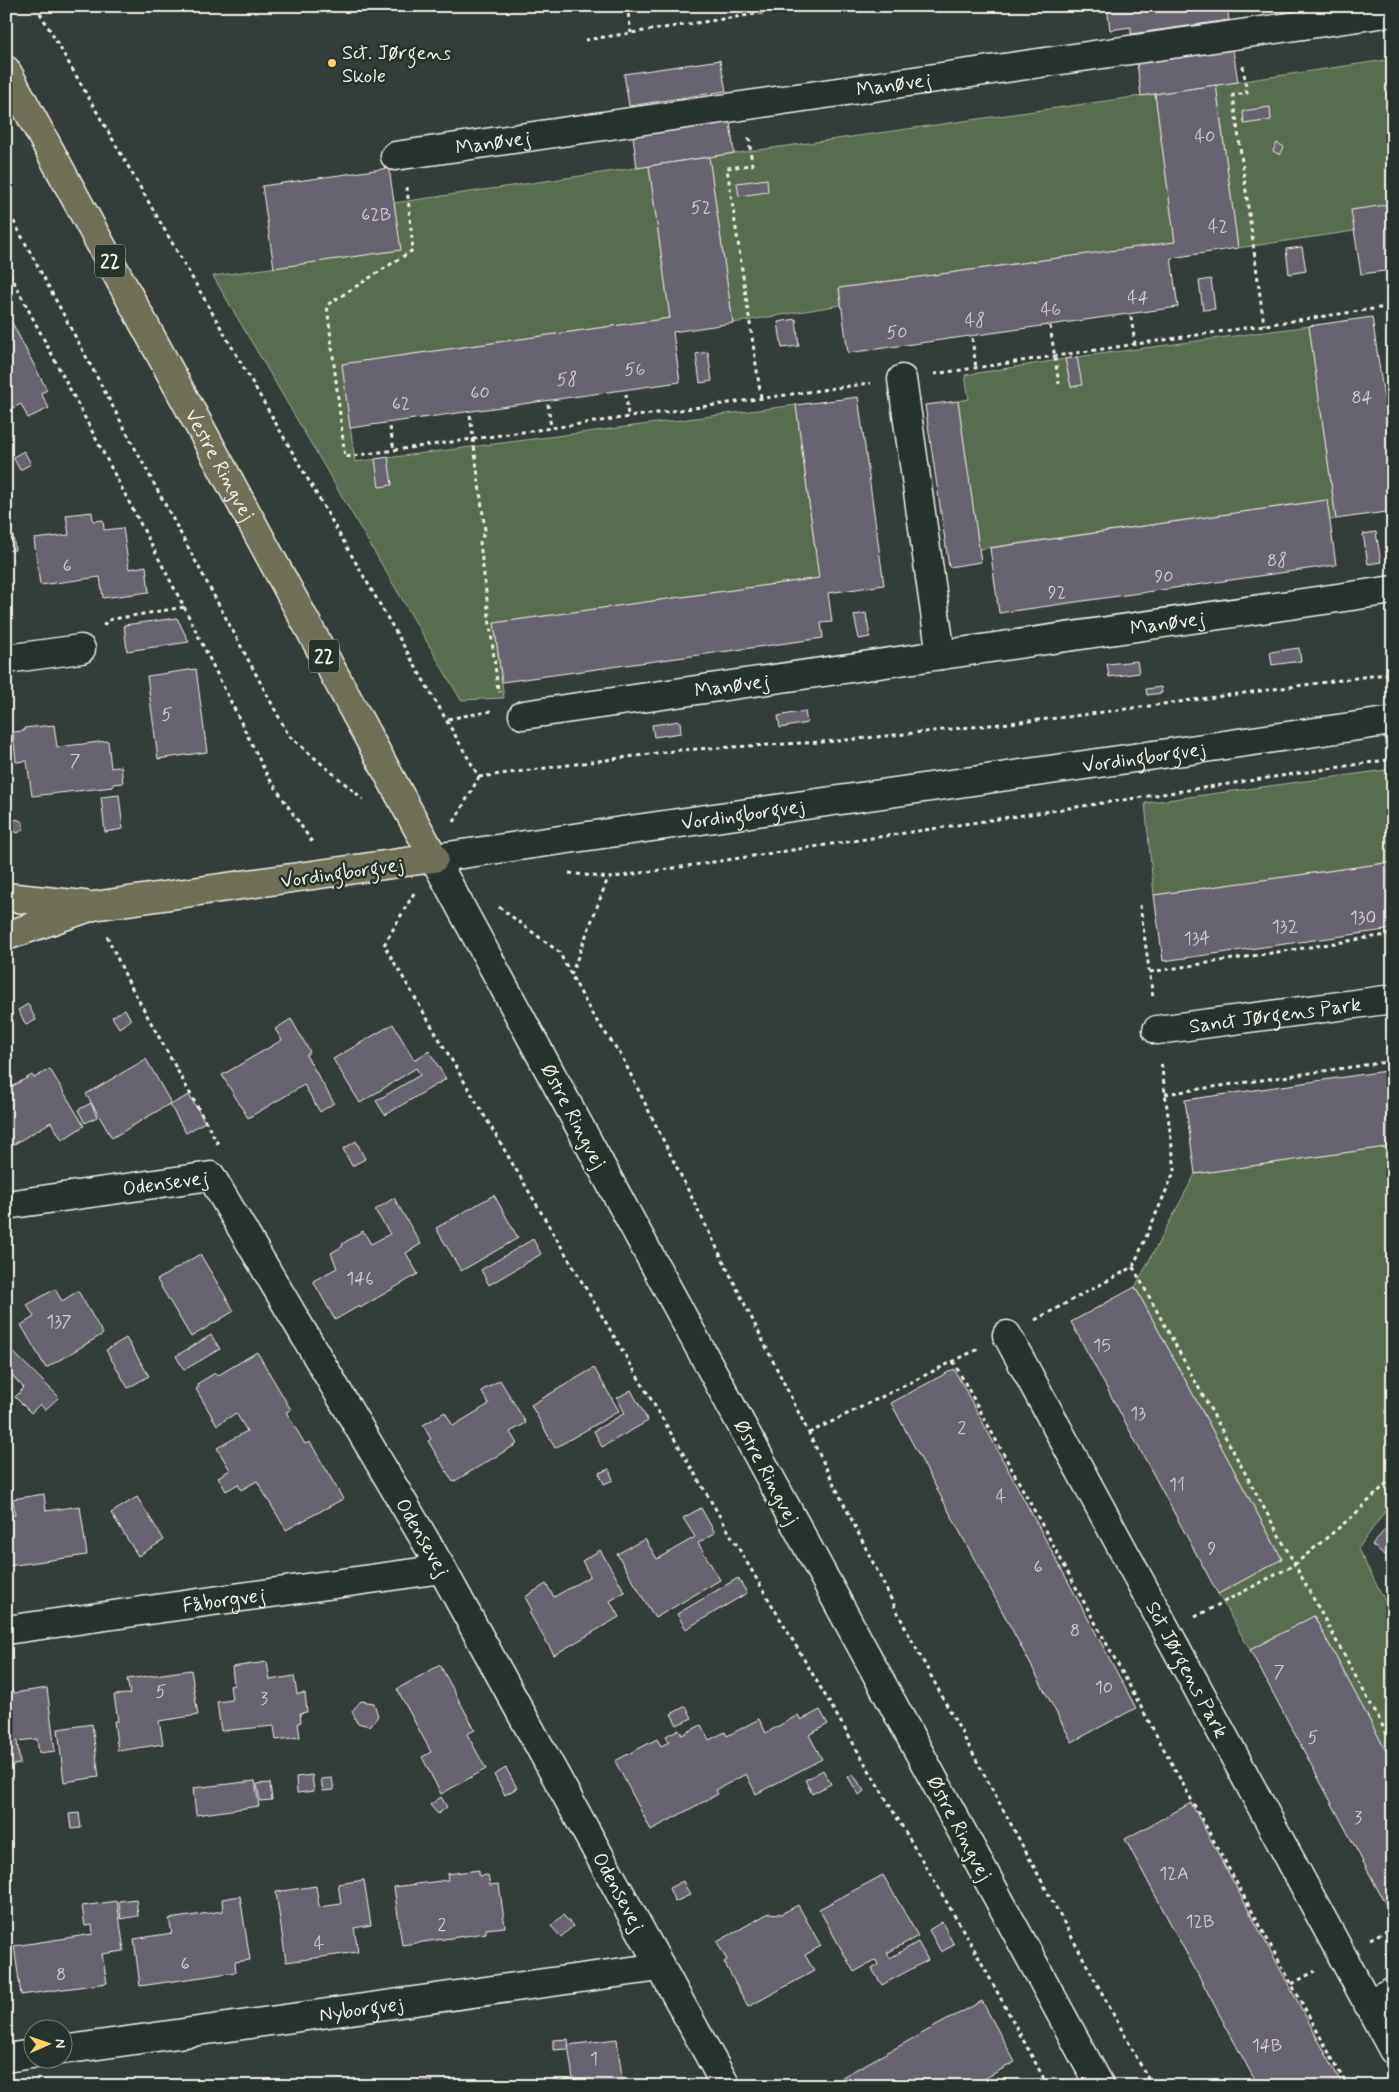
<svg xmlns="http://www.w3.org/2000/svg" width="1399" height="2092" viewBox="0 0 1399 2092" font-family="Mynerve,sans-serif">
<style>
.green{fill:#596c4f;stroke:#a6ae9c}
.building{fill:#67646f;stroke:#f4f1e8}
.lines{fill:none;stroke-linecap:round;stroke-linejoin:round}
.minor-casing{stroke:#f4f1e8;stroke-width:31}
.tertiary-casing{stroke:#f4f1e8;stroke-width:31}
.primary-casing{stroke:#f4f1e8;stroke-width:31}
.path{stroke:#f4f1e8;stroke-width:3;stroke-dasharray:4 4;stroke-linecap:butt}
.minor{stroke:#26332d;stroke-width:28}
.tertiary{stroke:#26332d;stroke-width:28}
.primary{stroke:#706f59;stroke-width:28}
.poi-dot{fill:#ffd166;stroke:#26332d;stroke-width:2}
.labels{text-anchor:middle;stroke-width:5;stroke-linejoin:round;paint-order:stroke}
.number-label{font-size:18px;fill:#d1ceca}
.shield{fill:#26332d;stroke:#b6b8b0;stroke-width:1}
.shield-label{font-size:19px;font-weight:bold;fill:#f4f1e8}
.poi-label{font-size:20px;fill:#f4f1e8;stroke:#26332d;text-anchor:start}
.street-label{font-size:20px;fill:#f4f1e8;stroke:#26332d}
</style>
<rect width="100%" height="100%" fill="#333d3a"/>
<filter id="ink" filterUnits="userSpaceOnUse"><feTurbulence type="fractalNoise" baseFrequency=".02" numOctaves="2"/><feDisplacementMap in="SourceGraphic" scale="10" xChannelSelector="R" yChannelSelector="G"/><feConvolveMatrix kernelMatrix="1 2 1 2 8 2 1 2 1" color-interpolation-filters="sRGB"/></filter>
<g filter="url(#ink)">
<g class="green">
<polygon points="1393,59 1393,204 1354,231 1238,248 1216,85"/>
<polygon points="1155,94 1175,242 839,288 841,305 733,323 709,157"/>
<polygon points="649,166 670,318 342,364 355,462 796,405 819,578 494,623 504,698 461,700 213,276 400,250 394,203"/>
<polygon points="1309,326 1336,519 1330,520 1326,500 979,549 958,401 969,399 965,375 1077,357"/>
<polygon points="1393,769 1393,862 1154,895 1145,803"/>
<polygon points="1393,1146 1393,1500 1358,1549 1393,1616 1393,1764 1314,1616 1250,1650 1218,1594 1282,1559 1135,1287 1195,1174"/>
</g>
<g class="building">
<polygon points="1107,6 1227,6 1229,20 1131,34 1131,27 1110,30"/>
<polygon points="1233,50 1238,82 1141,96 1137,63"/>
<polygon points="720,60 726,91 629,106 624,74"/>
<polygon points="1216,85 1238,248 1171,258 1178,307 848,353 839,288 1175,242 1155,94"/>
<polygon points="1270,107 1271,120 1244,124 1243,111"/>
<polygon points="730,122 734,153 637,168 633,136"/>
<polygon points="1277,143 1284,147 1280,155 1273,151"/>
<polygon points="709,157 733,323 673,332 680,382 350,428 342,364 670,318 649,166"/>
<polygon points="389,168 401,250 274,268 262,186"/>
<polygon points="767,179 768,192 739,196 737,183"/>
<polygon points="1393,204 1393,270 1361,274 1351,210"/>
<polygon points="1302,247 1306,271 1289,274 1286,249"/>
<polygon points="1211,279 1215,309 1203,310 1199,281"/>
<polygon points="6,311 47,390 41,393 49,408 28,418 21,404 6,411"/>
<polygon points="1372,317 1393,459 1393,511 1336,519 1309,326"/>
<polygon points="796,319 799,346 782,348 778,322"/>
<polygon points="708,352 712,381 700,383 696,354"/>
<polygon points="1077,357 1082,385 1071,387 1065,359"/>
<polygon points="858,397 884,585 828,593 832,622 821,623 823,638 502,682 494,623 819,578 796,405"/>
<polygon points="958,401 981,562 949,567 925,405"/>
<polygon points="24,451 31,464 20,470 13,457"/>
<polygon points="388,457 392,485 379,487 375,459"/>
<polygon points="6,486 15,550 6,551"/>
<polygon points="1327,500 1336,565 999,613 990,548"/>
<polygon points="92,512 93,521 103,520 104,530 123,528 129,569 146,566 149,592 103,598 100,577 40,585 34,539 69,535 66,515"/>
<polygon points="1376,532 1381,562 1368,564 1363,534"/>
<polygon points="866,613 870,637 859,639 854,615"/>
<polygon points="177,618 189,642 127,651 124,625"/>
<polygon points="1299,648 1301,661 1272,665 1270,652"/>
<polygon points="1137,661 1139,673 1109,677 1107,664"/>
<polygon points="196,669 207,752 158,759 147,676"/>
<polygon points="1161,687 1162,693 1147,695 1146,689"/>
<polygon points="805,711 807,723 780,728 778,716"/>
<polygon points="680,721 681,733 654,737 652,725"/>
<polygon points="54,725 57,747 108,741 111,768 121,766 123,783 113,784 113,787 32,796 27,761 16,762 13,732 24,731 24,728"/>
<polygon points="119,795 123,829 105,832 101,797"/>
<polygon points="16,819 23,822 23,829 18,833 12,830 11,823"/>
<polygon points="1393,862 1393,929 1163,961 1154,895"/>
<polygon points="28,1004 36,1020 26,1025 18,1010"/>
<polygon points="125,1009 131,1020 119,1028 112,1017"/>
<polygon points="291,1019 310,1052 306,1055 334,1103 320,1112 304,1085 248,1118 222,1075 282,1040 275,1029"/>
<polygon points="393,1024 414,1060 429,1051 446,1079 385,1115 376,1101 420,1075 416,1068 360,1103 333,1059"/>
<polygon points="146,1059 171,1103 112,1138 86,1094"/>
<polygon points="50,1069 84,1126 62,1140 51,1122 6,1149 6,1076 13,1086 32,1075 34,1078"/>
<polygon points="1393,1070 1393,1146 1195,1174 1185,1100"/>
<polygon points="189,1095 205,1122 186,1133 170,1105"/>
<polygon points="91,1103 97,1117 85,1123 78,1110"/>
<polygon points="356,1141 365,1159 352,1166 343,1149"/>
<polygon points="494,1195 518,1238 461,1271 436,1228"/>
<polygon points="394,1198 421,1244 406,1253 418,1274 360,1308 359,1306 335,1320 313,1281 337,1268 331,1253 343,1246 342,1244 363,1231 371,1244 390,1234 375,1210"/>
<polygon points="533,1239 541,1254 489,1285 481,1270"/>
<polygon points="200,1254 234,1311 191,1337 157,1280"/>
<polygon points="1135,1287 1282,1559 1218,1594 1071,1322"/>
<polygon points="55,1289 62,1301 78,1291 103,1334 46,1368 21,1325 34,1317 27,1305"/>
<polygon points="211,1335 220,1349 184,1370 176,1356"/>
<polygon points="126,1338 149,1376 128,1388 106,1350"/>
<polygon points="9,1348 59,1397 45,1410 40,1404 31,1413 15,1397 24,1388 6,1369 6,1351"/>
<polygon points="257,1352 291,1410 286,1412 305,1444 310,1442 343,1499 286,1530 257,1481 241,1490 238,1484 226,1491 218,1477 230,1470 217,1448 247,1431 236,1413 217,1425 196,1389 199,1387 197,1384 215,1373 217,1376"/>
<polygon points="594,1368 619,1411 555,1448 531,1405"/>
<polygon points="954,1369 1136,1708 1072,1742 891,1403"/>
<polygon points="500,1380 526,1423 510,1432 517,1444 453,1482 428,1441 431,1439 423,1425 445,1412 453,1426 489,1404 481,1391"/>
<polygon points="631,1390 648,1421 602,1447 594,1431 625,1413 617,1398"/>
<polygon points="609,1469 613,1480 604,1484 599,1473"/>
<polygon points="44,1494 46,1511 80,1506 87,1555 8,1566 6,1516 15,1515 13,1499"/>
<polygon points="137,1497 164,1540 138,1556 111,1513"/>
<polygon points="701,1508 715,1533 698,1543 720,1580 655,1618 617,1554 645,1539 657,1559 695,1537 683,1518"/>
<polygon points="1393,1520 1393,1545 1385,1555 1372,1545"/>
<polygon points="600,1550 625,1592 610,1601 619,1617 554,1655 529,1612 532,1610 525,1597 546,1584 554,1597 590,1576 582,1561"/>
<polygon points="738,1578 747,1593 686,1629 677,1614"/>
<polygon points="1314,1616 1393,1764 1393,1918 1250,1650"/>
<polygon points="267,1662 270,1680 294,1676 297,1694 305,1693 307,1712 300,1713 301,1722 298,1723 300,1737 276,1740 274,1726 221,1731 217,1702 232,1700 230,1686 234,1685 232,1667"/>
<polygon points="440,1665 475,1730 467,1734 486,1769 441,1794 422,1757 431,1752 397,1689"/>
<polygon points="191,1670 198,1715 159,1721 163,1744 118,1751 114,1721 118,1721 114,1695 130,1694 127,1679"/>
<polygon points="11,1688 14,1693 47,1688 55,1751 39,1753 37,1739 17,1741 20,1764 6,1766 6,1689"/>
<polygon points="361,1701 374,1703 378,1716 370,1726 357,1723 352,1711"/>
<polygon points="686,1706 692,1718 677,1725 671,1714"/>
<polygon points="820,1710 828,1724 809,1735 822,1759 756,1794 746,1774 716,1790 718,1794 651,1830 615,1761 657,1739 661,1746 669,1742 666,1736 679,1729 682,1735 701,1725 709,1740 725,1732 727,1736 759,1719 766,1733 798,1715 801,1720"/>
<polygon points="92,1724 99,1777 64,1782 58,1729"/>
<polygon points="506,1768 517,1788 505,1795 494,1775"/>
<polygon points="823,1770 831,1784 812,1794 805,1780"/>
<polygon points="853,1774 864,1791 859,1795 848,1777"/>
<polygon points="312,1775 314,1791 297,1793 296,1777"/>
<polygon points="332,1778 334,1790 323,1791 321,1779"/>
<polygon points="255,1781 259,1806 196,1815 193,1788"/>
<polygon points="270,1783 272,1800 260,1801 257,1784"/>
<polygon points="441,1797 447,1807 438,1814 430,1805"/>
<polygon points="1191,1803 1343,2086 1258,2086 1125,1839"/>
<polygon points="79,1813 81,1828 71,1829 69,1814"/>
<polygon points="479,1870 479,1876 488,1875 490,1885 499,1884 505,1927 486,1929 486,1933 402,1945 394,1887 448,1880 447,1874"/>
<polygon points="883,1875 918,1936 887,1953 890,1958 918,1942 928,1960 882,1985 872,1969 878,1965 876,1960 854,1972 819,1909"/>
<polygon points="364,1880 371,1925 354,1928 358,1952 286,1962 276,1892 316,1886 319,1907 341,1904 338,1884"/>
<polygon points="683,1881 690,1895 675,1902 669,1888"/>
<polygon points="240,1896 250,1960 235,1962 236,1972 140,1986 134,1939 172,1933 169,1919 223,1911 222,1899"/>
<polygon points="136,1899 138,1916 121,1919 119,1901"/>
<polygon points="117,1901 124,1951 102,1954 107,1983 21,1995 14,1946 93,1934 92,1925 85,1926 82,1906"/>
<polygon points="798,1905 821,1946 805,1955 814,1971 748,2007 724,1962 727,1960 717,1942 769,1913 781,1914"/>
<polygon points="563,1915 573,1926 561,1937 551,1926"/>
<polygon points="942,1922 954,1945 941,1952 929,1930"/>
<polygon points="982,2001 1015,2062 971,2086 847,2086 842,2077"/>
<polygon points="568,2039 569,2049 553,2050 553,2040"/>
<polygon points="617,2039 623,2086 552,2086 551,2082 573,2079 568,2045"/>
<polygon points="432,2080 432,2086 399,2086"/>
</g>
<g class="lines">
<g class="minor-casing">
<g id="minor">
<path id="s1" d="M395,156L1393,12"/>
<polyline points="902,379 941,655"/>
<polyline points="6,659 81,649"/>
<path id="s2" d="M523,715L1393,590"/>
<path id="s3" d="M1157,1030L1393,999"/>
<path id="s4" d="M6,1205L211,1176L442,1569L726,2086"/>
<path id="s5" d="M1007,1335L1393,2050"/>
<path id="s6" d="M6,1630L442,1569"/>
<polyline points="1367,2004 1393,1991"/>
<path id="s7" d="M62,2050L660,1967"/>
<polyline points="6,2058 32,2054"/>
</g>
</g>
<g class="tertiary-casing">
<g id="tertiary">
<path id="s8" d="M1100,2086L434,858L1393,721"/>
</g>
</g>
<g class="primary-casing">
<g id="primary">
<path id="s9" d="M6,70L434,858L93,906L6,936"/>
<polyline points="6,897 84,905"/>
</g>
</g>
<g class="path">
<polyline points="36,6 479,777"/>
<polyline points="627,6 631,33"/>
<polyline points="585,40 808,6"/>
<polyline points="1243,66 1247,93 1233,95 1264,325"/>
<polyline points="749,138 752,165 727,168 761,398"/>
<polyline points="407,187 413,250 327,305 345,457 871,383"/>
<polyline points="6,207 289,736 363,799"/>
<polyline points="6,267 184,607 108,620 102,627"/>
<polyline points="1131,317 1135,344"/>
<polyline points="1050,326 1059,384"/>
<polyline points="972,338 976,368"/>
<polyline points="934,374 1393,306"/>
<polyline points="626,394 628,417"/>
<polyline points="548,404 551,428"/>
<polyline points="470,415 485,530 480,543 498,690 500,692"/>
<polyline points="390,427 394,450"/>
<polyline points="184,607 267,775 312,842"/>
<polyline points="448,719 491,711"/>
<polyline points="479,777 680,750 838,741 1067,717 1393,673"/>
<polyline points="454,822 479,777"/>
<polyline points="569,873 608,878 1393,759"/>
<polyline points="414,893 384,945 973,1947 1048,2086"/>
<polyline points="1140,905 1153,998"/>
<polyline points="499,907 559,952 592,1014 621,1055 909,1635 1152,2086"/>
<polyline points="107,936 128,981 218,1144"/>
<polyline points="1150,972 1393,934"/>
<polyline points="571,975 608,878"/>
<polyline points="1165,1094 1393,1061"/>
<polyline points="1133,1267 1393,1745"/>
<polyline points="1035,1320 1133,1267 1175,1170 1161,1061"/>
<polyline points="953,1361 1347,2086"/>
<polyline points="809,1433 978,1349"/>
<polyline points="1195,1617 1294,1565 1354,1515 1393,1477"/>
<polyline points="1370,1939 1393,1927"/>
<polyline points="1292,1984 1315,1971"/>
</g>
<use href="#minor" class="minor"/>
<use href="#tertiary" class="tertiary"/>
<use href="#primary" class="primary"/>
</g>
</g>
<circle class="poi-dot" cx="332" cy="63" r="5"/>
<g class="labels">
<g class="number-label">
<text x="1205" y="142">40</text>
<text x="701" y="213">52</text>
<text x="376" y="220">62B</text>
<text x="1218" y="232">42</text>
<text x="1138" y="303">44</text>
<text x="1051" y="315">46</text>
<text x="975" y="326">48</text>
<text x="897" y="338">50</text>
<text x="635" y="375">56</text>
<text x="567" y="385">58</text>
<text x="480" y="398">60</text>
<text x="1362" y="403">84</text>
<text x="401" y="409">62</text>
<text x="1277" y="566">88</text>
<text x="67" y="571">6</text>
<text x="1164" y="582">90</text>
<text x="1057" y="598">92</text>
<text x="167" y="720">5</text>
<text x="75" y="766">7</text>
<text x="1363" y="923">130</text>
<text x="1285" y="932">132</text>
<text x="1197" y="944">134</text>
<text x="360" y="1284">146</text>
<text x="59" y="1327">137</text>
<text x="1102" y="1351">15</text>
<text x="1138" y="1419">13</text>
<text x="962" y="1433">2</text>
<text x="1177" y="1490">11</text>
<text x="1001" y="1502">4</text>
<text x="1212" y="1554">9</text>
<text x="1038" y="1572">6</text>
<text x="1075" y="1636">8</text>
<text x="1279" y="1677">7</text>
<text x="1104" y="1693">10</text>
<text x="161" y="1697">5</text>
<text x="264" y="1704">3</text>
<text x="1313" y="1743">5</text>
<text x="1358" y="1823">3</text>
<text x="1174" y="1879">12A</text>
<text x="1200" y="1927">12B</text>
<text x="442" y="1930">2</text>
<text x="319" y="1949">4</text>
<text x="185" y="1969">6</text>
<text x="61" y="1980">8</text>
<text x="1267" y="2051">14B</text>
<text x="594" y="2064">1</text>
</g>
<g class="shield">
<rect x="95" y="244.5" width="30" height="33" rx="4"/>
<rect x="309" y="639.5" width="30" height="33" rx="4"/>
</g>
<g class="shield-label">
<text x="110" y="268">22</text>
<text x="324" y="663">22</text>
</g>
<g class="poi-label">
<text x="342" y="59">Sct. Jørgens<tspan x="342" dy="23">Skole</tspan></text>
</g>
<g class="street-label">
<text dy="7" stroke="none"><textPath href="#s1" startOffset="504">Manøvej</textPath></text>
<text dy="7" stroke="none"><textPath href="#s1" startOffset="99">Manøvej</textPath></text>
<text dy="7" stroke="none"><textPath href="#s9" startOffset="449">Vestre Ringvej</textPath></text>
<text dy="7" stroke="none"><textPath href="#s2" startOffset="651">Manøvej</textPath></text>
<text dy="7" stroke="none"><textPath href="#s2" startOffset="211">Manøvej</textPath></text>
<text dy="7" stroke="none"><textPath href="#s8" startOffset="2114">Vordingborgvej</textPath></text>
<text dy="7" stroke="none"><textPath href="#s8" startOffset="1709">Vordingborgvej</textPath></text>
<text transform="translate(342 872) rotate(-8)" y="7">Vordingborgvej</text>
<text dy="7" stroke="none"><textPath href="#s3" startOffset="119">Sanct Jørgens Park</textPath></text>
<text transform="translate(574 1116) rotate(62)" y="7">Østre Ringvej</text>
<text dy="7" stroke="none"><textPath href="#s4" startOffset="161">Odensevej</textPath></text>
<text transform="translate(767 1472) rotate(62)" y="7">Østre Ringvej</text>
<text dy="7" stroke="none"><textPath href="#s4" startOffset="626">Odensevej</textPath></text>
<text dy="7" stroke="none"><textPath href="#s6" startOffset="220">Fåborgvej</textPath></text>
<text dy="7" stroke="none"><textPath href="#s5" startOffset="380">Sct Jørgens Park</textPath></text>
<text transform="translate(960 1828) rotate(62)" y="7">Østre Ringvej</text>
<text dy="7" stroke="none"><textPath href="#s4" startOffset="1031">Odensevej</textPath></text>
<text dy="7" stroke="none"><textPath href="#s7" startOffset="302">Nyborgvej</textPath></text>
</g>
</g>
<rect width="1399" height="2092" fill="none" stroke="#26332d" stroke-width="25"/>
<rect x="12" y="12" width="1374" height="2067" fill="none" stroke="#f4f1e8" stroke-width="2" filter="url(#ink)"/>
<g transform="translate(48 2044) rotate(88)"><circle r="24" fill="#26332d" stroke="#787f78"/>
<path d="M0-4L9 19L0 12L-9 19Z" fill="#ffd166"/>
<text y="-8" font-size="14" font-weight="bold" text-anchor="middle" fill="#f4f1e8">N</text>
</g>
</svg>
